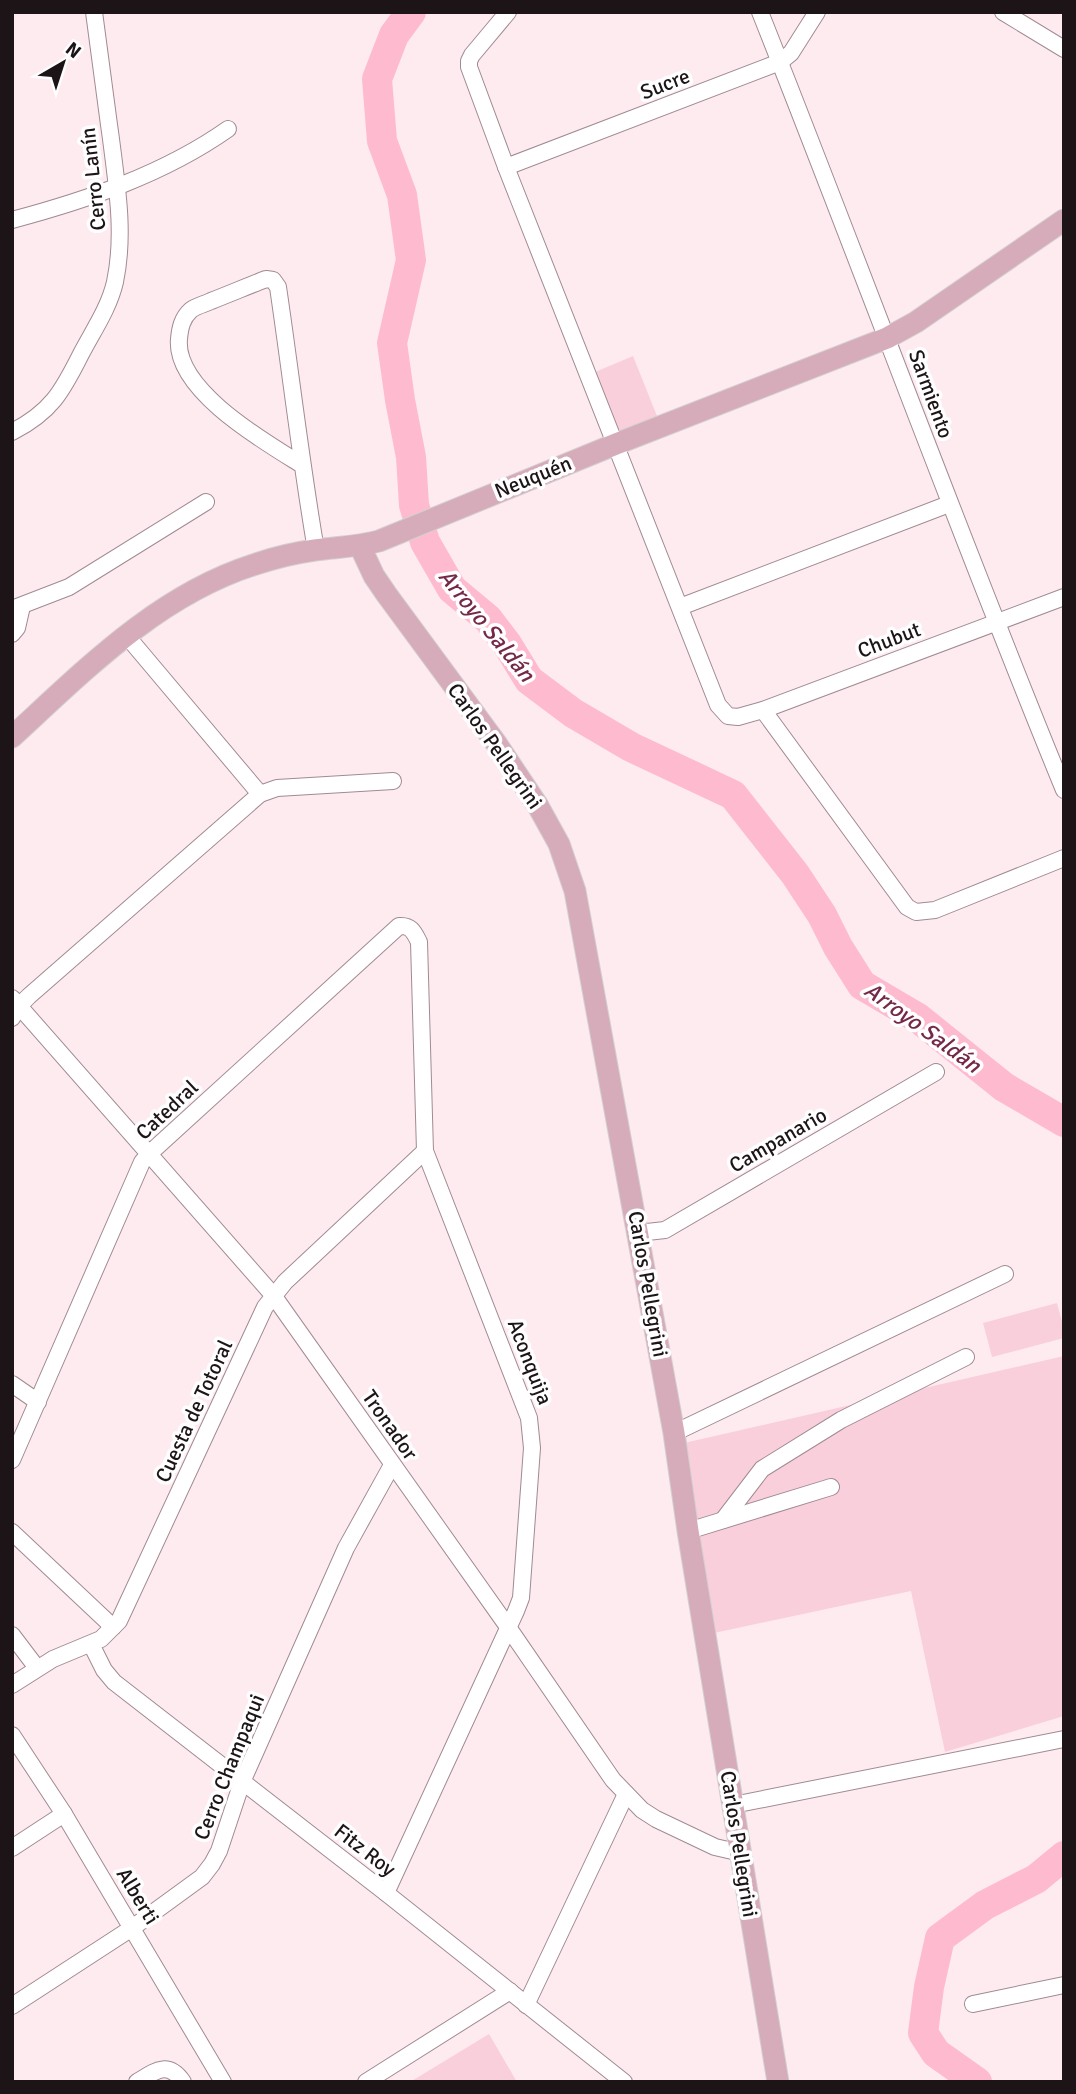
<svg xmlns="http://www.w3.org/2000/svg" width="1076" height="2094" viewBox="0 0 1076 2094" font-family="Signika,sans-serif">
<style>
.green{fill:#facfdc}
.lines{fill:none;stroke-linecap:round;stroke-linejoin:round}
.river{stroke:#febbd0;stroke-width:30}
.minor-casing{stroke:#a18b92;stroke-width:18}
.major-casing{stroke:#d2d0d0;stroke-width:23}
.minor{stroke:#fff;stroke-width:16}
.major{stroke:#d7acba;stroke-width:21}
.labels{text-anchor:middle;stroke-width:7;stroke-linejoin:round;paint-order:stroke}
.street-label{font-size:21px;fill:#1c1416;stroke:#fefefe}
.water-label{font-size:23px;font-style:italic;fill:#752847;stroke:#fefefe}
</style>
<rect width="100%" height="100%" fill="#feebf0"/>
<g class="green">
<polygon points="633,356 661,426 616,444 588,375"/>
<polygon points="1057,1303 1064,1329 1064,1338 992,1357 983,1323"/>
<polygon points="1064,1356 1064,1716 945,1752 911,1591 714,1633 684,1443"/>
<polygon points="489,2034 517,2082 410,2082"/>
</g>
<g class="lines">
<g class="river">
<polyline points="411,12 394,35 377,79 382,141 402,195 411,260 392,343 400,400 411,457 414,505 425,542 452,589 488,619 507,644 529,680 573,713 631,747 733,795 795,874 822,915 838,947 862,985 918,1018 1004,1087 1064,1122"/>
<polyline points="977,2082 936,2053 923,2033 929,1987 940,1938 985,1905 1036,1879 1064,1856"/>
</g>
<g class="minor-casing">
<g id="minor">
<polyline points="508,12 472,55 469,61 469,67 506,167 718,705 728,716 738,717 763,710 1064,597"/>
<path d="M760,12C863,271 958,532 1064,790"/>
<polyline points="1003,12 1064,49"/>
<polyline points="506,167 780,62 791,53 817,12"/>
<path d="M12,220C87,200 164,174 228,129"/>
<path d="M12,432C51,412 62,392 81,354C93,331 109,308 115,282C125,234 117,187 111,139C105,97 100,55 94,12"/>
<path d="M302,465C265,442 174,390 179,339C180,328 182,318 191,310C196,306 205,304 211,301C229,294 248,286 266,279L273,280L278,287C291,375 301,463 316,550"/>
<polyline points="680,607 949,504"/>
<polyline points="12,609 69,587 206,502"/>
<polyline points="12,634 17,628 22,606"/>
<polyline points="126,635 260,794"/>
<polyline points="763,710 907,907 916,912 935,910 1064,858"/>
<polyline points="12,998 273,1295 508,1627 613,1780 642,1810 656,1819 715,1847 741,1853"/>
<polyline points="12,1018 19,1006 29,996 260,794 277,788 393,781"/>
<polyline points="638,1233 665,1230 936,1072"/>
<polyline points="12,1384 38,1402"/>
<polyline points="674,1433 1005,1274"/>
<path d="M12,1460L142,1162L150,1153L399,926C411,925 414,932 419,942L425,1151L529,1418L532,1448L521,1598L516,1611L386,1893"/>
<polyline points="723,1520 762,1469 841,1420 966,1357"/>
<polyline points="688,1531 831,1487"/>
<polyline points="12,1532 113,1627"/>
<polyline points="12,1635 37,1668"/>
<polyline points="91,1644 104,1670 114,1682 386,1893 624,2082"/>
<polyline points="12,1685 53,1659 101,1639 119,1621 265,1307 285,1282 425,1151"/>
<polyline points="12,1735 64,1814 223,2082"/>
<polyline points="733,1805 1064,1739"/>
<polyline points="12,1848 64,1814"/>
<polyline points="973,2004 1064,1985"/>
<polyline points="526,2005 626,1794"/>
<polyline points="12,2006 132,1928 202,1877 212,1864 219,1851 242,1782 346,1548 392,1465"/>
<path d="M137,2082C155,2071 168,2060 183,2082"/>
<polyline points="366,2082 510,1991"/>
</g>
</g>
<g class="major-casing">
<g id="major">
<polyline points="360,546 374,576 387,595 496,743 538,806 559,844 575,891 674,1433 688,1531 778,2082"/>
<path d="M12,737C85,670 157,596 253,565C273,558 294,553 315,550C337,547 357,547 379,541L616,444L887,338L916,322L1064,220"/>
</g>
</g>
<use href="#minor" class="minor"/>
<use href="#major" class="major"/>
</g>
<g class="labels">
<g class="street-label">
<text transform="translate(665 84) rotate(-21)" y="7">Sucre</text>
<text transform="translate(93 179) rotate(-96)" y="7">Cerro Lanín</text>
<text transform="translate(931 394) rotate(70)" y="7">Sarmiento</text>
<text transform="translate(533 477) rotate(-22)" y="7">Neuquén</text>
<text transform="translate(889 640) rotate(-21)" y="7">Chubut</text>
<text transform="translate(495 746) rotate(55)" y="7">Carlos Pellegrini</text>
<text transform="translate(167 1110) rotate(-43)" y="7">Catedral</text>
<text transform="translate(778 1140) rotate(-30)" y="7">Campanario</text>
<text transform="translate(648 1284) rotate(80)" y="7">Carlos Pellegrini</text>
<text transform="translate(530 1362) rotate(69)" y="7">Aconquija</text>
<text transform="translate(194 1411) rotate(-65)" y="7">Cuesta de Totoral</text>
<text transform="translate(390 1425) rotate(55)" y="7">Tronador</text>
<text transform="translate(229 1767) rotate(-68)" y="7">Cerro Champaqui</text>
<text transform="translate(739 1844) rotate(81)" y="7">Carlos Pellegrini</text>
<text transform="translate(365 1850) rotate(38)" y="7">Fitz Roy</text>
<text transform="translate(138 1896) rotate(59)" y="7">Alberti</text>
</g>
<g class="water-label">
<text transform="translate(487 625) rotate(51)" y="8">Arroyo Saldán</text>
<text transform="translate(923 1027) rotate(36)" y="8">Arroyo Saldán</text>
</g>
</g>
<rect width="1076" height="2094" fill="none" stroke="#1c1416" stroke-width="28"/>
<g transform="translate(63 63) rotate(39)" stroke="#fefefe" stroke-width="5" paint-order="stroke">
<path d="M0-5L12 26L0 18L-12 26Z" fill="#1c1416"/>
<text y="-10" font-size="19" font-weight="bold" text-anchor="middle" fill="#1c1416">N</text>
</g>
</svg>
